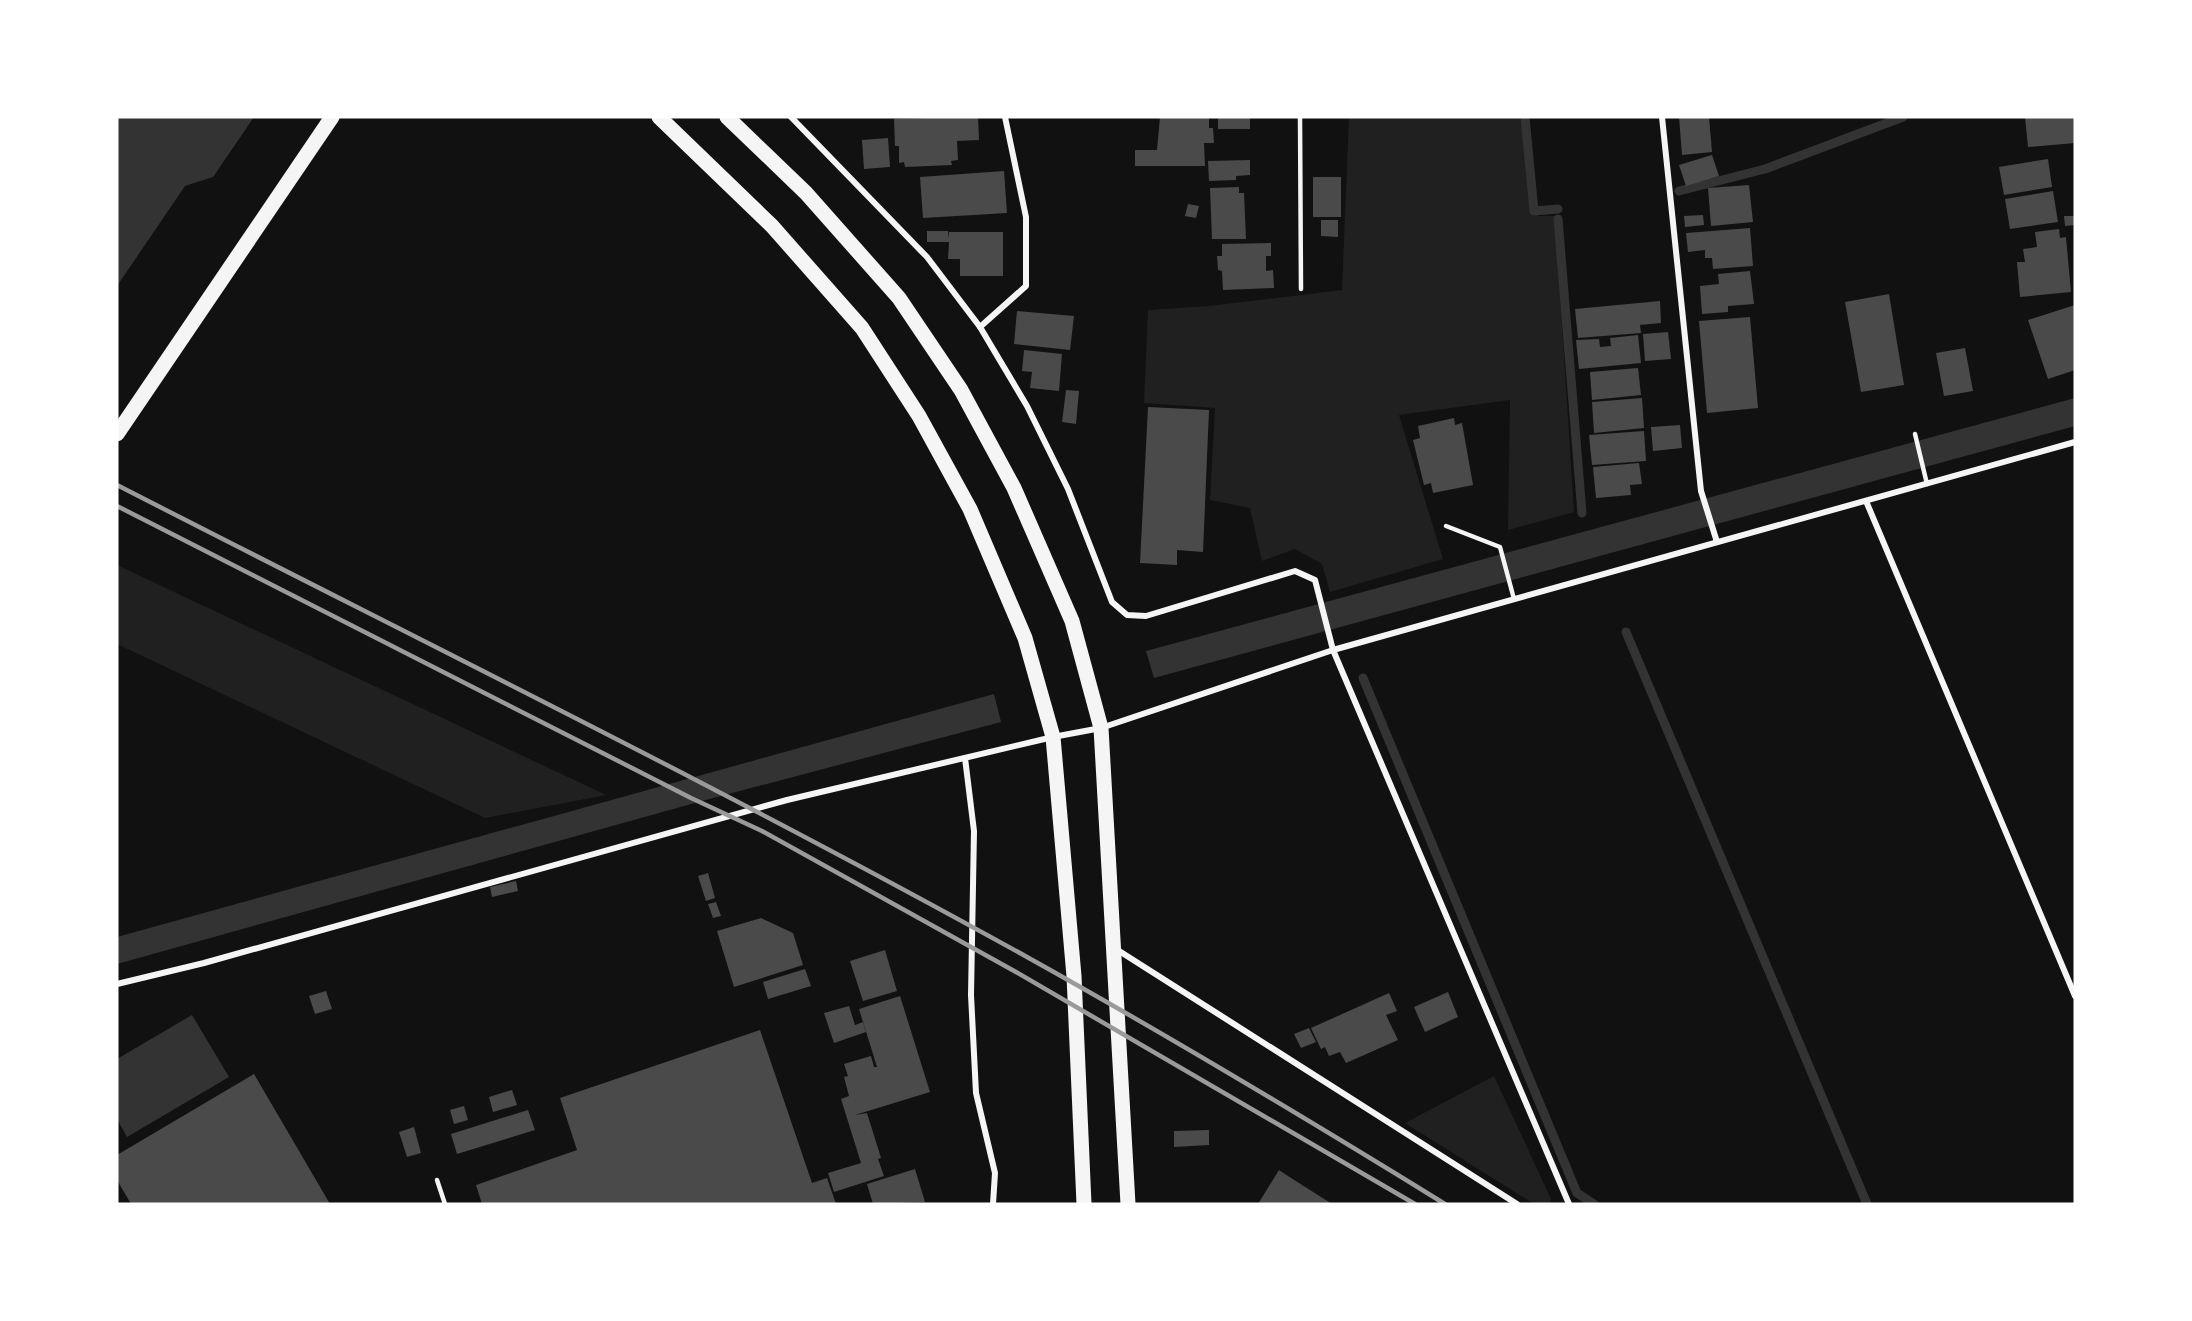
<svg xmlns="http://www.w3.org/2000/svg" width="2192" height="1321" viewBox="0 0 2192 1321" font-family="Signika,sans-serif">
<style>
.green{fill:#202020}
.water{fill:#333}
.lines{fill:none;stroke-linecap:round;stroke-linejoin:round}
.stream{stroke:#333;stroke-width:9}
.building{fill:#4a4a4a}
.service{stroke:#f5f5f5;stroke-width:4.5}
.minor{stroke:#f5f5f5;stroke-width:6}
.primary{stroke:#f5f5f5;stroke-width:15}
.rail{stroke:#9a9a9a;stroke-width:4.5}
</style>
<rect width="100%" height="100%" fill="#111"/>
<g class="green">
<polygon points="1349,117 1527,117 1538,216 1555,216 1574,512 1508,530 1510,400 1399,415 1443,559 1330,592 1322,564 1295,549 1262,561 1250,508 1210,500 1215,408 1144,403 1148,310 1209,306 1342,290"/>
<polygon points="117,565 606,795 485,818 117,644"/>
<polygon points="1494,1076 1551,1199 1550,1204 1534,1204 1405,1123"/>
</g>
<g class="water">
<polygon points="117,117 254,117 213,177 185,186 117,286"/>
<polygon points="2075,398 2075,426 1154,678 1146,651"/>
<polygon points="994,694 1001,722 702,801 117,964 117,937"/>
<polygon points="192,1015 229,1077 127,1137 117,1119 117,1059"/>
</g>
<g class="lines">
<g class="stream">
<polyline points="1525,117 1534,211 1558,209"/>
<polyline points="1679,191 1765,169 1903,117"/>
<polyline points="1558,219 1582,513"/>
<polyline points="1626,632 1867,1204"/>
<polyline points="1363,678 1577,1193 1594,1204"/>
</g>
</g>
<g class="building">
<polygon points="960,117 978,117 979,140 957,141 958,160 951,161 952,165 905,167 904,162 899,163 899,146 895,146 894,119"/>
<polygon points="1160,117 1209,117 1209,128 1213,128 1214,143 1204,143 1205,166 1135,166 1135,150 1157,150"/>
<rect x="1218" y="117" width="32" height="12"/>
<polygon points="1679,117 1709,117 1712,152 1682,155"/>
<polygon points="2025,117 2074,117 2075,143 2028,147"/>
<polygon points="888,138 890,167 864,169 862,140"/>
<polygon points="1712,155 1719,176 1686,186 1679,165"/>
<polygon points="2048,159 2052,187 2004,195 1999,167"/>
<polygon points="1250,160 1250,175 1236,176 1236,180 1209,181 1208,161"/>
<polygon points="1004,171 1007,213 923,218 920,177"/>
<rect x="1313" y="177" width="28" height="40"/>
<polygon points="1749,185 1753,222 1711,226 1708,188"/>
<polygon points="1239,187 1239,193 1244,193 1246,239 1212,239 1210,188"/>
<polygon points="2053,191 2058,222 2010,229 2005,199"/>
<polygon points="1188,204 1199,206 1196,218 1185,216"/>
<polygon points="1703,215 1704,225 1685,227 1684,216"/>
<polygon points="2064,216 2075,216 2075,225 2065,226"/>
<polygon points="1321,220 1338,220 1338,237 1321,236"/>
<polygon points="1750,228 1753,266 1713,269 1712,258 1705,258 1705,250 1688,252 1686,233"/>
<polygon points="2059,229 2060,238 2066,237 2071,292 2020,297 2017,262 2025,262 2023,249 2037,247 2035,232"/>
<polygon points="927,231 948,231 948,238 949,232 1003,232 1003,276 960,276 960,259 948,259 949,242 927,242"/>
<polygon points="1271,243 1271,256 1266,256 1266,271 1273,270 1274,288 1223,290 1222,271 1218,270 1217,256 1222,256 1222,244"/>
<polygon points="1750,271 1754,304 1728,306 1728,312 1702,314 1700,286 1719,284 1718,274"/>
<polygon points="1889,294 1904,385 1861,392 1845,302"/>
<polygon points="1660,301 1661,323 1640,325 1641,333 1578,338 1575,309"/>
<polygon points="2075,305 2075,370 2048,379 2028,320"/>
<polygon points="1017,311 1074,316 1070,350 1014,344"/>
<polygon points="1750,317 1758,408 1707,413 1699,321"/>
<polygon points="1668,332 1671,359 1645,361 1643,334"/>
<polygon points="1638,335 1641,363 1579,369 1576,340 1599,339 1600,347 1611,346 1610,338"/>
<polygon points="1965,348 1973,391 1944,396 1936,353"/>
<polygon points="1024,350 1062,354 1059,391 1030,388 1032,372 1022,371"/>
<polygon points="1638,368 1641,395 1592,400 1590,372"/>
<polygon points="1066,390 1079,391 1076,424 1062,422"/>
<polygon points="1642,398 1644,428 1594,433 1592,402"/>
<polygon points="1148,407 1209,410 1203,552 1177,550 1177,565 1140,563"/>
<polygon points="1454,418 1455,425 1462,423 1473,485 1433,493 1431,483 1424,485 1413,440 1420,438 1418,426"/>
<polygon points="1680,425 1682,448 1653,451 1651,427"/>
<polygon points="1644,431 1646,461 1592,465 1589,435"/>
<polygon points="1639,463 1642,484 1630,485 1631,495 1596,498 1593,467"/>
<polygon points="708,873 715,898 706,901 698,876"/>
<polygon points="516,881 518,891 492,897 490,887"/>
<polygon points="716,902 721,916 713,918 708,904"/>
<polygon points="761,918 793,933 803,965 734,987 717,931"/>
<polygon points="885,950 897,991 863,1001 850,961"/>
<polygon points="805,969 811,986 768,999 763,982"/>
<polygon points="326,991 332,1009 315,1014 309,996"/>
<polygon points="1448,992 1458,1017 1425,1032 1414,1007"/>
<polygon points="1389,993 1397,1011 1386,1015 1398,1040 1346,1063 1340,1052 1329,1056 1325,1047 1321,1049 1311,1028"/>
<polygon points="900,996 930,1092 855,1115 867,1113 881,1158 878,1159 884,1176 834,1192 828,1173 861,1163 841,1099 849,1096 844,1077 848,1076 844,1064 871,1056 874,1067 877,1067 859,1009"/>
<polygon points="849,1006 855,1025 863,1022 866,1032 834,1043 824,1013"/>
<polygon points="1309,1028 1316,1042 1301,1048 1294,1034"/>
<polygon points="760,1030 812,1183 827,1178 836,1204 482,1204 476,1185 577,1150 560,1098"/>
<polygon points="254,1074 330,1204 131,1204 117,1180 117,1155"/>
<polygon points="512,1090 517,1105 493,1112 489,1097"/>
<polygon points="464,1106 468,1120 454,1124 450,1110"/>
<polygon points="528,1110 535,1130 457,1154 451,1134"/>
<polygon points="414,1127 421,1153 407,1157 399,1132"/>
<polygon points="1209,1130 1209,1145 1174,1147 1174,1131"/>
<polygon points="915,1169 925,1202 873,1204 867,1184"/>
<polygon points="1279,1170 1288,1176 1332,1204 1258,1204"/>
</g>
<g class="lines">
<g class="service">
<polyline points="1300,117 1301,289"/>
<polyline points="1915,434 1927,484"/>
<polyline points="1446,526 1500,547 1514,599"/>
<polyline points="437,1180 445,1204"/>
</g>
<g class="minor">
<polyline points="791,117 927,257 980,327 1027,406 1068,489 1112,602 1127,615 1146,616 1295,571 1315,580 1333,650 1569,1204"/>
<polyline points="1662,117 1701,491 1717,542"/>
<polyline points="980,327 1026,286 1026,217 1005,117"/>
<polyline points="1866,501 2075,996"/>
<polyline points="965,758 974,831 971,995 976,1093 995,1173 993,1204"/>
<polyline points="1116,949 1517,1204"/>
<polyline points="117,984 204,963 787,800 1053,737 1101,728 1333,650 2075,442"/>
</g>
<g class="primary">
<polyline points="659,117 772,226 862,328 919,416 970,509 1025,638 1053,737 1074,976 1084,1204"/>
<polyline points="727,117 806,193 899,298 961,390 1014,488 1072,621 1101,728 1128,1204"/>
<polyline points="117,434 332,117"/>
</g>
<g class="rail">
<path d="M117,485C421,641 728,791 1027,957C1169,1036 1307,1119 1445,1204"/>
<polyline points="117,506 691,798 762,831 1016,972 1415,1204"/>
</g>
</g>
<rect width="2192" height="1321" fill="none" stroke="#ffffff" stroke-width="237"/>
</svg>
